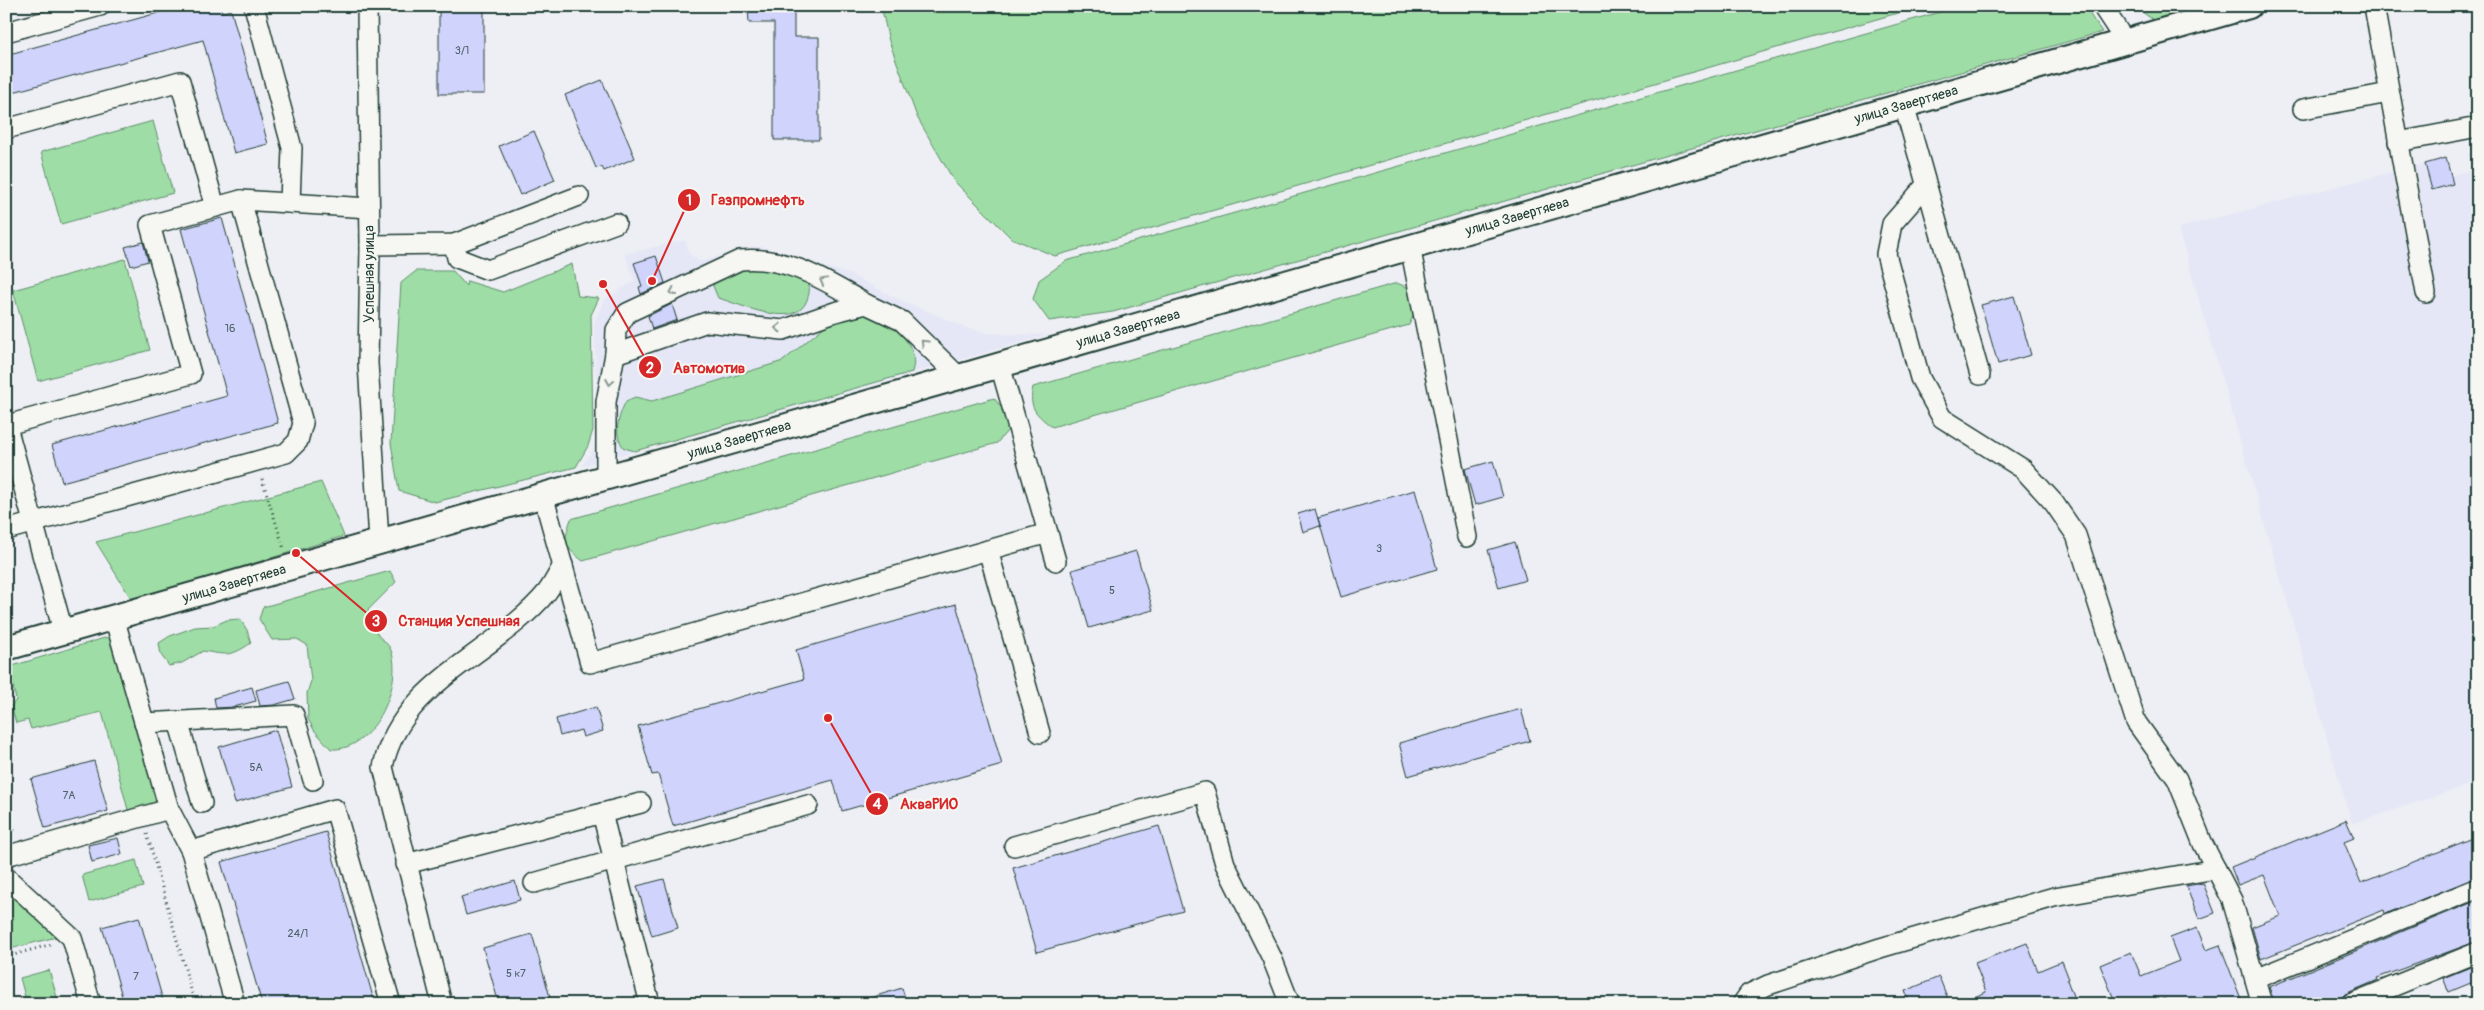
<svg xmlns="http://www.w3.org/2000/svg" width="2484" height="1010" viewBox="0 0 2484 1010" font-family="Pangolin,sans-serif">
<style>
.built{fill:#e5e7f6}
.green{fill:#9edda5;stroke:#5e8d6c}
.building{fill:#d0d3fc;stroke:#1f3d34}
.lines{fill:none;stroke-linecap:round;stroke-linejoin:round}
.minor-casing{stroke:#1f3d34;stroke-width:22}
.major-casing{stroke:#1f3d34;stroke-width:28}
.path{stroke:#1f3d34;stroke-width:3;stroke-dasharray:1 4;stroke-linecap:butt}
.minor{stroke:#f6f6f2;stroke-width:19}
.major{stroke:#f6f6f2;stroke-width:24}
.oneway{stroke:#8a9a93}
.labels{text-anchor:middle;stroke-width:4;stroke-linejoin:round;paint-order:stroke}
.number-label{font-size:11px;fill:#4b6266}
.street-label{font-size:14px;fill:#1f3d34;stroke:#f6f6f2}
.leader{fill:none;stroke:#d62828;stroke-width:2}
.callout-dot{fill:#d62828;stroke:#f6f6f2;stroke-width:2}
.mark-label{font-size:15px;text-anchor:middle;font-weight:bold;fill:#fff}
.callout-label{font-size:15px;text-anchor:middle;font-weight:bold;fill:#d62828;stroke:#f6f6f2;stroke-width:4;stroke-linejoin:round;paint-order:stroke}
</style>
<rect width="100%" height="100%" fill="#eeeff4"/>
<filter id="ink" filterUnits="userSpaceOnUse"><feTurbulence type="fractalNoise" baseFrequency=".02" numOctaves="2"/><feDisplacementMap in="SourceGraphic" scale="10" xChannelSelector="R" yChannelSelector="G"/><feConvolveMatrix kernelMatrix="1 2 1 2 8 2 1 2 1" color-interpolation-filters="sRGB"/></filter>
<g filter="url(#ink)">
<g class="built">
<polygon points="2446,158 2451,175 2478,169 2478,782 2352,824 2178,228"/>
<polygon points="685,240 689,253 700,262 751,247 762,247 852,275 896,298 967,328 988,333 1048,335 582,466 594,448 598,430 594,322 604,300 634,281 625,254"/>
</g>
<g class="green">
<polygon points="881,6 1922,6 1055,256 1011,238 954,181 917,117 889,41"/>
<polygon points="1961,6 2084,6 2102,32 1113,312 1049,321 1033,299 1039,280 1066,261"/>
<polygon points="2138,6 2209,6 2156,22 2138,9"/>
<polygon points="153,121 173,193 61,224 41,152"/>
<polygon points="125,259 150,350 38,381 13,290"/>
<polygon points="572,264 578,296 599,298 591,315 593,430 588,446 576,467 435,502 399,491 391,443 401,283 416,271 453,271 466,286 467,281 503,292"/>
<path d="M756,264L805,278C811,286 810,291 807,300C796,331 740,304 718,298L713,286L716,279Z"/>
<path d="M1397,283L1411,289L1416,309L1409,325L1052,427C1036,414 1028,408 1033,387Z"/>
<path d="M863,314C888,321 922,342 912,372L635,451L624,448C613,434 618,417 626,401L635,397L652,401L783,361L831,321Z"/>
<path d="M994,398L1005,412L1008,430L997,443L583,561C564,547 563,541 571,519Z"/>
<polygon points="321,482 344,536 132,600 96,542"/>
<path d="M390,571L396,582L368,610C371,617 373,626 376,632C381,641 388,641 392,653C402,689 372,752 331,749L314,730L308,719L307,693L311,681L307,645L297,639L272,640L259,619L263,607Z"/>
<path d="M240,619L247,630L251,643C231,657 226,655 203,651L182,663L169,666L161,655L159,643L170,636L195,627L213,626L227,620Z"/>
<path d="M111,636L156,800C148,810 141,813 128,810L102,712L31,729L28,720L16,723L11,706L16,700L13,686L6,680L9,667Z"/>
<polygon points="136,860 143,887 89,902 82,875"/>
<polygon points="6,886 60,936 6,950"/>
<polygon points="49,970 59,1004 27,1004 20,978"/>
</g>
<g class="building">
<polygon points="183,6 221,6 222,12 231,10 268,144 234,153 203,40 6,94 6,55"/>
<rect x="439" y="6" width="45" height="88"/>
<polygon points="748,6 794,6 794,37 819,37 819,140 774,140 774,23 749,23"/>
<polygon points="602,80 635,158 604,171 602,167 596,168 565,95"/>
<polygon points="534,131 555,180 520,195 499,146"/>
<polygon points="2446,158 2453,184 2432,190 2425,164"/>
<polygon points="222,218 278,423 62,482 52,445 227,396 181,229"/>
<polygon points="143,242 148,261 131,266 125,247"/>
<polygon points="656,256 665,283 641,294 639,287 642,286 634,263"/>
<polygon points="2014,296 2031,355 1998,364 1981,305"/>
<polygon points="672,304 677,320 652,329 648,316"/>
<polygon points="1493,461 1503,497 1475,505 1465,469"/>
<polygon points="1415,490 1437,569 1341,597 1318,518"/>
<polygon points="1315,509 1320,526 1303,532 1298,514"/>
<polygon points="1515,542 1526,580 1499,588 1488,550"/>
<polygon points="1136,551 1153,610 1089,628 1072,570"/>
<polygon points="956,604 1002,765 842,811 833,780 673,826 658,774 652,775 638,726 804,679 796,650"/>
<polygon points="289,681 295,699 274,705 260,706 256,690"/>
<polygon points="252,687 256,701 234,707 216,708 214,698"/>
<polygon points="596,707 603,731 583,737 581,730 560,736 556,719"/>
<polygon points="1521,709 1530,741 1408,776 1399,743"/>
<polygon points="276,730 292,787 235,803 219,747"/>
<polygon points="94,761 108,811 45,828 31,779"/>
<polygon points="2346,820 2354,838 2344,842 2361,883 2478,836 2478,877 2385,914 2384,910 2261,959 2252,927 2280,916 2264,875 2238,885 2231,867"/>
<polygon points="1159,826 1183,911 1037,952 1013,868"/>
<polygon points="326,832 375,1004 262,1004 221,862"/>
<polygon points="118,838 122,854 92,862 88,845"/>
<polygon points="664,879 678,928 652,936 637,886"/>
<polygon points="515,881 520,900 466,915 461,897"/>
<polygon points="2203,883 2215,913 2199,919 2186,886"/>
<polygon points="2478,900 2478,941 2377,978 2378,980 2345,994 2341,998 2339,1004 2275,1004 2269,987"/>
<polygon points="139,917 164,1004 124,1004 110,953 102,927"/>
<polygon points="2197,928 2206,950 2220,945 2243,1004 2166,1004 2165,998 2149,1004 2116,1004 2100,965 2131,952 2141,976 2179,961 2170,938"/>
<polygon points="532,934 550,997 526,1004 499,1004 483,948"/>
<polygon points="2027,943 2038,971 2062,961 2069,979 2067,980 2076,1004 1958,1004 1986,992 1975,963"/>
<polygon points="2478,964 2478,980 2449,992 2443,978"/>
<polygon points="1939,977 1950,1004 1910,1004 1905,991"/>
<polygon points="902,988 907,1004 863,1004 863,1000"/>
</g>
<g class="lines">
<g class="minor-casing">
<g id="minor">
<polyline points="254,6 292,148 290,203"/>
<polyline points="367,6 370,245 368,363 379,541"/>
<polyline points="2102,6 2125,41"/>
<polyline points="2374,6 2426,293"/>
<polyline points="6,32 100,6"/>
<polyline points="1904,105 1980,375"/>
<polyline points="2303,109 2389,93"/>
<polyline points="6,129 180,81 215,207"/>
<polyline points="2398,142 2478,127"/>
<polyline points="1926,185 1892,224 1886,254 1920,378 1942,418 2023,469 2054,503 2076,535 2136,722 2177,779 2203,844 2232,900 2262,1004"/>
<polyline points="241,200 369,208"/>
<polyline points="454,244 457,258 488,270 616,223"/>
<polyline points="370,245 454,244 579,196"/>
<polyline points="1410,246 1467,537"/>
<path d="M615,354L616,330L627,313L740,260C787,255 827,282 866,304"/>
<polyline points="1000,365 1056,561"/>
<polyline points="6,423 63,631"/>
<polyline points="606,477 606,402 615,354 707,322 783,330 835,312 866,304 902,321 959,377"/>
<polyline points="543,495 590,663 1048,533"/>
<polyline points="6,530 286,453 298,441 303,423 241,200 150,225 191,374 7,425"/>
<polyline points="988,550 1040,733"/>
<polyline points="178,721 202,803"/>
<polyline points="144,723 294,715 313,780"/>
<polyline points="169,809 191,851 235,1004"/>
<polyline points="602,813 650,1004"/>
<polyline points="1014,846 1205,792 1225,864 1272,958 1290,1004"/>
<polyline points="191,851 335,809 391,1004"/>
<polyline points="6,856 169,809 114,617"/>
<polyline points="406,864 641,803"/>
<polyline points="6,877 72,938 91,1004"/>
<polyline points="534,883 808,805"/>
<polyline points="2255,979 2478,888"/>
<path d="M442,1004L383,767C400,682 497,653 547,592C553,584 558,574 563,565"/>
<polyline points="1742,1004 1749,994 1768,985 1880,948 2054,897 2216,869"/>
<polyline points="2350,1004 2478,952"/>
</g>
</g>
<g class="major-casing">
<polyline id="major" points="6,648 959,377 2249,6"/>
</g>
<g class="path">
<polyline points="262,479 284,549"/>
<polyline points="6,806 15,834"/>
<polyline points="147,834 195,1004"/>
<polyline points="6,957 52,944"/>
</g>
<use href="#minor" class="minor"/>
<use href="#major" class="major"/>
</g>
<defs><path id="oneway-chevron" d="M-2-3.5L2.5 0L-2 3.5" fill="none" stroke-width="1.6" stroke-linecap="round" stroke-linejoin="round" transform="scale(1.25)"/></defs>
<g class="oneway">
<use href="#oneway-chevron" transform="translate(823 281) rotate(-151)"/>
<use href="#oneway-chevron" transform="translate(673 292) rotate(155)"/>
<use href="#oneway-chevron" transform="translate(778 328) rotate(-180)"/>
<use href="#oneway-chevron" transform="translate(924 343) rotate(-136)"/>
<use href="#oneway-chevron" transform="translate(610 382) rotate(100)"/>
</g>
</g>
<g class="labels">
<g class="number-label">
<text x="462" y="54">3/1</text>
<text x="230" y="332">16</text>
<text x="1379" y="552">3</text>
<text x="1112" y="594">5</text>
<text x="256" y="771">5А</text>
<text x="69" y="799">7А</text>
<text x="298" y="937">24/1</text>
<text x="516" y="977">5 к7</text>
<text x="136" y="980">7</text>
</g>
<g class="street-label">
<text transform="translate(1906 104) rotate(-16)" y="5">улица Завертяева</text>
<text transform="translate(1517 216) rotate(-16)" y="5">улица Завертяева</text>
<text transform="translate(369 274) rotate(-90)" y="5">Успешная улица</text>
<text transform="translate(1128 328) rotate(-16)" y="5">улица Завертяева</text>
<text transform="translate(739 439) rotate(-16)" y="5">улица Завертяева</text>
<text transform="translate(234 583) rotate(-16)" y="5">улица Завертяева</text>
</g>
</g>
<path class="leader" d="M652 281L689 200M603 284L650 367M296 553L376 621M828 718L877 804"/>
<g class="callout-dot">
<circle cx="652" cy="281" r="5"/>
<circle cx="603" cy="284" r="5"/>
<circle cx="296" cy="553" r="5"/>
<circle cx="828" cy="718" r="5"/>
<circle cx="689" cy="200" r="12"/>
<circle cx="650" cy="367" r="12"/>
<circle cx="376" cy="621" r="12"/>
<circle cx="877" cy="804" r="12"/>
</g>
<g class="mark-label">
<text x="689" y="205">1</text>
<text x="650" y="373">2</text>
<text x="376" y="626">3</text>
<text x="877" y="809">4</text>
</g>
<g class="callout-label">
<text x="758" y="205">Газпромнефть</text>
<text x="709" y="373">Автомотив</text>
<text x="459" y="626">Станция Успешная</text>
<text x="929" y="809">АкваРИО</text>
</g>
<rect width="2484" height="1010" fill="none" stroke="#f6f6f2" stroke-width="25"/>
<rect x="12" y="12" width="2459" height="985" fill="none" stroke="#1f3d34" stroke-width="2" filter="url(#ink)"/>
</svg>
